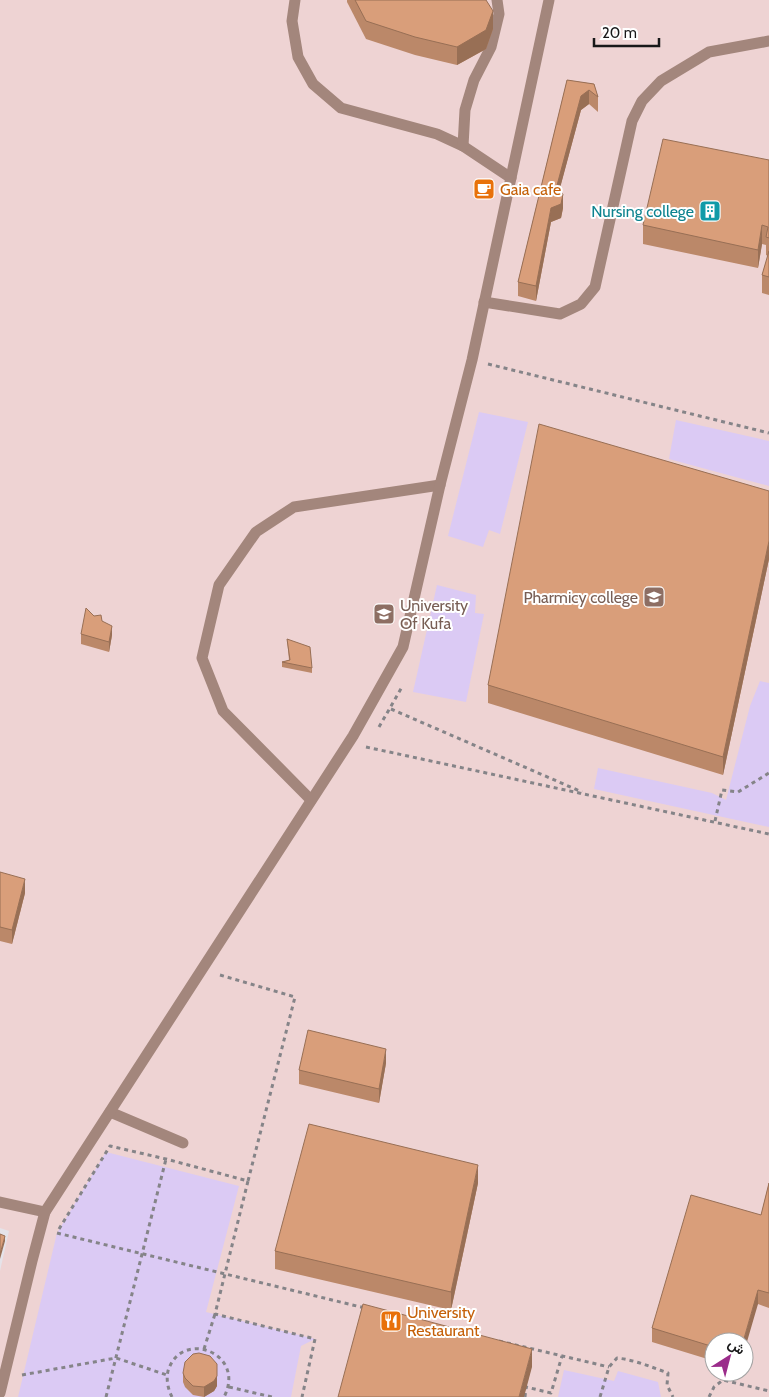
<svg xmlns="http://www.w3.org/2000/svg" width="769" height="1397" viewBox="0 0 769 1397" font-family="Cabin,Vazirmatn,sans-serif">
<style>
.education{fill:#eed3d3;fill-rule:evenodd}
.green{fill:#dbcaf4}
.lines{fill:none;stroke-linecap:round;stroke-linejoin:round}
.path{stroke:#858488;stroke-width:3;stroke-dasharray:4 4;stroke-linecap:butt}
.lane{stroke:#a3867c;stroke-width:11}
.wall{fill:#bb8869}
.shaded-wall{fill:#986f55}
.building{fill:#d99e7a;stroke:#986f55}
.labels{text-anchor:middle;stroke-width:4;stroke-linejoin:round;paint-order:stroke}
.food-label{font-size:16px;fill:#c56008;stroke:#fff;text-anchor:start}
.culture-label{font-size:16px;fill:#0d838f;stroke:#fff;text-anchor:end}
.education-label{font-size:16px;fill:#785e54;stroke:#fff;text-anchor:end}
</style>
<rect width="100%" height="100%" fill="#e5e3e9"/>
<path class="education" d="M0,0H769V1397H0V1271L9,1231L0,1228ZM714,1342H744V1372H714Z"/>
<g class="green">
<polygon points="479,412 528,422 500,534 489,530 483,547 448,536"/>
<polygon points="676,420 769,441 769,486 669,459"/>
<polygon points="437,585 476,595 475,613 484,614 466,702 413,692"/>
<polygon points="760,681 769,683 769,827 594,789 598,768 712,793 726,800 750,706"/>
<polygon points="106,1152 239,1186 206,1312 315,1339 301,1346 291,1397 18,1397 57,1233"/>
<polygon points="564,1370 614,1381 618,1371 658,1382 661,1397 558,1397"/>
</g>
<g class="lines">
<g class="path">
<polyline points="488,364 769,433"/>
<polyline points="391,709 582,792"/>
<polyline points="379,727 402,687"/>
<polyline points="366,747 769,834"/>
<polyline points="715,821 722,790 738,792 769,773"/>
<polyline points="220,975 295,997 248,1181"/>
<polyline points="59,1229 110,1146 166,1159 248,1181 215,1314 315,1339 302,1397"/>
<polyline points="57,1233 365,1308"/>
<polyline points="499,1341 609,1367"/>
<polyline points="204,1349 215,1314"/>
<polyline points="22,1375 116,1358 167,1375"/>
<polyline points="229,1387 272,1397"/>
<polyline points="106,1397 166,1159"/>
<path d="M172,1397C168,1389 166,1380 168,1371C181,1328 247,1353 224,1397"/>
<polyline points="525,1397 526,1387 551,1393 562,1356"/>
<path d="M600,1397L609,1367L617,1358C635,1360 651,1367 668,1373L667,1385L673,1397"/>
<polyline points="709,1397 714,1387 723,1380 769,1391"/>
</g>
<g class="lane">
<polyline points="295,0 292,21 298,57 313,84 341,108 437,134 463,146 511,178"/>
<polyline points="463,146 465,110 474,80 491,47 499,14 497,0"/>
<polyline points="484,302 560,314 581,304 595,287 632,121 642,101 661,81 709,52 769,41"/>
<polyline points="311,800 223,711 202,658 219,585 256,532 294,507 440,485"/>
<polyline points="110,1112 183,1143"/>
<polyline points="0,1202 45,1212"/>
<polyline points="0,1393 32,1261 45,1212 353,736 403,647 440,485 472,360 549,0"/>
</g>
</g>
<g class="wall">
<polygon points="347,0 486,0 493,29 486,49 457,65 415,55 366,39 347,2"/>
<polygon points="567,80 594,84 598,97 598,112 589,104 581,110 559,191 563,208 561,218 551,222 536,301 518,296 518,282"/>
<polygon points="769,160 769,295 762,293 762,275 768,256 766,255 766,245 762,244 758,268 643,244 643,225"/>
<polygon points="769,491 769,559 723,775 488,703 488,685"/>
<polygon points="102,621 112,635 109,652 81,644 81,634"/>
<polygon points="287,639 312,668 312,673 282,667 282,662 289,660"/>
<polygon points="0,872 25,893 12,944 0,941"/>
<polygon points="386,1063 379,1103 299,1084 299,1070"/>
<polygon points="478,1183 451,1310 275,1269 275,1251"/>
<polygon points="769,1183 769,1308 758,1304 714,1342 714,1361 652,1342 652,1328 761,1215"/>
<polygon points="217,1364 217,1386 214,1391 204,1397 193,1395 185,1387 183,1382 183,1373"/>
</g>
<g class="shaded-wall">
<polygon points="493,11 493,29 486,49 457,65 457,47"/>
<polygon points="589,90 589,104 581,110 556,203 556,189 581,96"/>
<polygon points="563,194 563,208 561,218 551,222 536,301 536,286 551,208"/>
<polygon points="762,225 762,244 758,268 758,250"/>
<polygon points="769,541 769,559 723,775 723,757"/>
<polygon points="112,626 112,635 109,652 109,642"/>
<polygon points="25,879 25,893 12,944 12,930"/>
<polygon points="386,1049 386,1063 379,1103 379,1089"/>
<polygon points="478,1165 478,1183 451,1310 451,1292"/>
<polygon points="5,1236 5,1241 0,1259 0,1254"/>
<polygon points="758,1290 758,1304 744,1352 744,1342 743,1342"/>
<polygon points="532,1349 532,1367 524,1397 519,1397"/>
<polygon points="217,1376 217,1386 214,1391 204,1397 204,1387"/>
</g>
<g class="building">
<polygon points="355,0 486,0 493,11 486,30 457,47 415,37 366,21"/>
<polygon points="567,80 594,84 598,97 589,90 581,96 556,189 563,194 561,204 551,208 536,286 518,282"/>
<polygon points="663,139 769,160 769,238 766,237 768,227 762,225 758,250 643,225"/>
<polygon points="769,251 769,277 762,275"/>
<polygon points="539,424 769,491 769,541 723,757 488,685"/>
<polygon points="86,608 94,616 101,615 102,621 112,626 109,642 81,634"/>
<polygon points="287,639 310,647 312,668 282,662 290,660"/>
<polygon points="0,872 25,879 12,930 0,927"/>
<polygon points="308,1030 386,1049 379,1089 299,1070"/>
<polygon points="309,1124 478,1165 451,1292 275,1251"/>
<polygon points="769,1183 769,1293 758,1290 743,1342 714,1342 714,1347 652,1328 691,1195 761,1215"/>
<polygon points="0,1234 5,1236 0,1254"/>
<polygon points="363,1304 532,1349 519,1397 338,1397"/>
<polygon points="199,1353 210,1356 217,1364 217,1376 214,1381 204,1387 193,1386 185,1378 183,1373 185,1362 193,1354"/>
</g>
<defs>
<g id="cafe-square" transform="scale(1.125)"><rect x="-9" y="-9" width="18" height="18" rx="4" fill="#e8710a" stroke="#fff"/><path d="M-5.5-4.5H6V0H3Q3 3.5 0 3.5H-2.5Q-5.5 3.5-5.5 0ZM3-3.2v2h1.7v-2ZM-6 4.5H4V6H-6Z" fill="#fff"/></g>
<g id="building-square" transform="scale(1.125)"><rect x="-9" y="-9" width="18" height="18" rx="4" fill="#0f9aa8" stroke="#fff"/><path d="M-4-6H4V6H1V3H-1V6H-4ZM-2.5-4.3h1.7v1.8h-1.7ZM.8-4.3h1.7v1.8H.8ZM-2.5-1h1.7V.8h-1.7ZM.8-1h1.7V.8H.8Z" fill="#fff"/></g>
<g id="university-square" transform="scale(1.125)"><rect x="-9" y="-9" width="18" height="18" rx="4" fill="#8d6e63" stroke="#fff"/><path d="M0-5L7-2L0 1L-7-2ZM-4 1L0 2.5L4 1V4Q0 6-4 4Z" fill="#fff"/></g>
<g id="restaurant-square" transform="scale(1.125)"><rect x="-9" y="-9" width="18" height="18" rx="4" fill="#e8710a" stroke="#fff"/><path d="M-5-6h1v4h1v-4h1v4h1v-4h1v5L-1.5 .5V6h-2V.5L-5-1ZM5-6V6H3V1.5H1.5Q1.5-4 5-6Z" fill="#fff"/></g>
</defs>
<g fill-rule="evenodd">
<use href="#cafe-square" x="484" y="189"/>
<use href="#building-square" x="710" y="211"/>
<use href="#university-square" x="654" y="597"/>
<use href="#university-square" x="384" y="614"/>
<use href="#restaurant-square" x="391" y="1321"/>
</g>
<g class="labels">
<g class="food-label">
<text x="500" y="195">Gaia cafe</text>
<text x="407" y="1318">University<tspan x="407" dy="18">Restaurant</tspan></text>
</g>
<g class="culture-label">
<text x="694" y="217">Nursing college</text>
</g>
<g class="education-label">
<text x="638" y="603">Pharmicy college</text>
<text x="400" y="611" text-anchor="start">University<tspan x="400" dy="18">Of Kufa</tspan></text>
</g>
</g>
<g transform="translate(729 1357) rotate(36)"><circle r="24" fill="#ffffff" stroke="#a3a3a3"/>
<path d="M0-4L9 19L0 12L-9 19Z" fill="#9b2c8b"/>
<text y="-8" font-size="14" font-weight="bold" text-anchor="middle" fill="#181819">ش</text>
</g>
<path d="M594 38v8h65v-8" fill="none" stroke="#181819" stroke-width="2.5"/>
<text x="602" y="38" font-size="15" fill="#181819" stroke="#ffffff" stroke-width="4" paint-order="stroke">20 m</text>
</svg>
